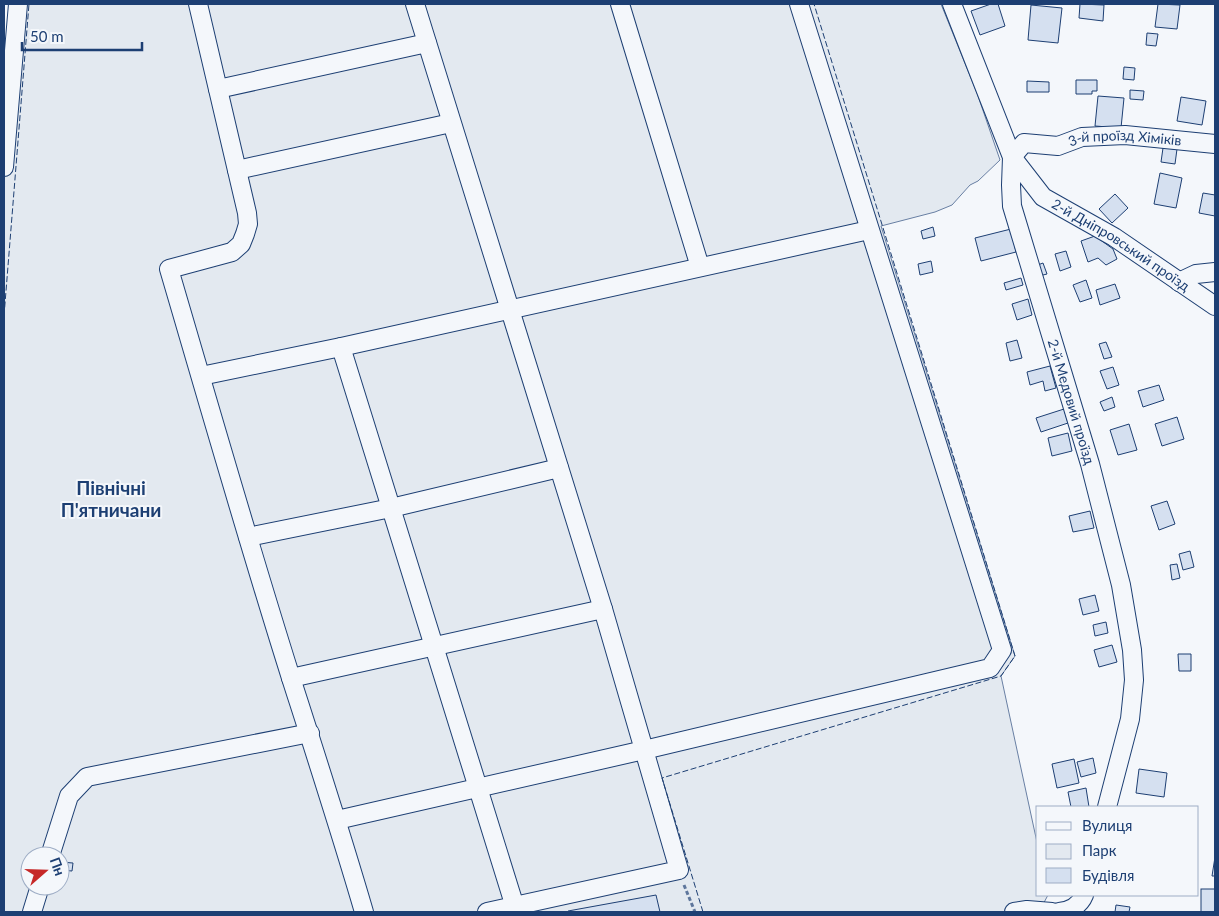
<svg xmlns="http://www.w3.org/2000/svg" width="1219" height="916" viewBox="0 0 1219 916" font-family="Lato,sans-serif">
<style>
.green{fill:#e3e9f0;stroke:#687fa3;fill-rule:evenodd}
.building{fill:#d5e0f0;stroke:#1d3f73}
.lines{fill:none;stroke-linecap:round;stroke-linejoin:round}
.minor-casing{stroke:#1d3f73;stroke-width:20}
.path{stroke:#5e769c;stroke-width:3;stroke-dasharray:4 2.5;stroke-linecap:butt}
.minor{stroke:#f4f7fb;stroke-width:18}
.fence{stroke:#1d3f73;stroke-width:1;stroke-dasharray:6 2.5;stroke-linecap:butt}
.labels{text-anchor:middle;stroke-width:4;stroke-linejoin:round;paint-order:stroke}
.street-label{font-size:14px;fill:#1d3f73;stroke:#f4f7fb}
.district-label{font-size:19px;font-weight:bold;fill:#1d3f73;stroke:#f4f7fb}
</style>
<rect width="100%" height="100%" fill="#f4f7fb"/>
<path class="green" d="M18,4H941L977,93L1000,160L978,181L970,185L952,205L935,212L881,226L1015,656L1001,676L1038,847V895H1048L1040,910L1014,912H4V167ZM30,856H60V886H30Z"/>
<g class="building">
<polygon points="991,4 998,4 1005,26 980,35 971,11"/>
<polygon points="1080,4 1104,5 1103,21 1079,18"/>
<polygon points="1158,4 1180,5 1177,29 1155,27"/>
<polygon points="1031,5 1062,8 1058,43 1028,40"/>
<polygon points="1147,33 1158,34 1156,46 1146,45"/>
<polygon points="1124,67 1135,68 1134,80 1123,79"/>
<polygon points="1076,80 1097,80 1097,91 1092,91 1092,94 1076,94"/>
<polygon points="1027,81 1049,82 1049,92 1027,92"/>
<polygon points="1130,90 1144,91 1143,100 1130,99"/>
<polygon points="1098,96 1124,98 1121,128 1095,126"/>
<polygon points="1181,97 1206,101 1202,125 1177,121"/>
<polygon points="1163,148 1177,149 1175,164 1161,162"/>
<polygon points="1160,173 1182,178 1176,208 1154,204"/>
<polygon points="1203,193 1215,195 1215,216 1199,213"/>
<polygon points="1115,194 1128,208 1112,223 1099,209"/>
<polygon points="933,227 935,236 923,239 921,231"/>
<polygon points="1011,229 1016,252 981,261 975,238"/>
<polygon points="1095,236 1113,249 1117,259 1106,265 1098,258 1088,262 1081,241"/>
<polygon points="1066,251 1071,267 1060,271 1055,254"/>
<polygon points="931,261 933,272 920,275 918,264"/>
<polygon points="1043,263 1047,274 1039,276 1035,266"/>
<polygon points="1021,278 1023,285 1006,290 1004,283"/>
<polygon points="1086,280 1092,298 1080,302 1073,285"/>
<polygon points="1115,284 1120,298 1100,305 1096,290"/>
<polygon points="1028,299 1032,315 1017,320 1012,304"/>
<polygon points="1017,340 1022,358 1010,361 1006,343"/>
<polygon points="1106,342 1112,357 1104,359 1099,344"/>
<polygon points="1050,366 1056,388 1045,391 1043,381 1030,385 1027,372"/>
<polygon points="1113,367 1119,385 1107,389 1100,371"/>
<polygon points="1159,385 1164,400 1143,407 1138,391"/>
<polygon points="1112,397 1115,407 1104,411 1100,402"/>
<polygon points="1064,409 1068,423 1041,432 1036,418"/>
<polygon points="1177,417 1184,439 1162,446 1155,424"/>
<polygon points="1129,424 1137,450 1118,455 1110,430"/>
<polygon points="1068,433 1072,451 1052,456 1048,438"/>
<polygon points="1167,501 1175,524 1159,530 1151,506"/>
<polygon points="1090,511 1094,528 1073,532 1069,516"/>
<polygon points="1190,551 1194,567 1183,570 1179,554"/>
<polygon points="1177,564 1180,578 1172,580 1170,565"/>
<polygon points="1095,595 1099,611 1083,615 1079,599"/>
<polygon points="1106,622 1108,633 1095,636 1093,625"/>
<polygon points="1112,645 1117,662 1099,667 1094,650"/>
<polygon points="1178,654 1191,654 1191,671 1179,671"/>
<polygon points="1093,758 1096,773 1081,777 1077,762"/>
<polygon points="1074,759 1079,783 1057,788 1052,764"/>
<polygon points="1139,769 1167,773 1164,797 1136,793"/>
<polygon points="1086,788 1089,807 1071,807 1068,792"/>
<polygon points="1215,857 1215,876 1212,876"/>
<polygon points="60,862 73,863 72,871 60,870"/>
<rect x="1201" y="889" width="14" height="23"/>
<polygon points="656,895 660,912 569,912 568,911"/>
<polygon points="1116,905 1130,907 1129,912 1115,912"/>
</g>
<g class="lines">
<g class="minor-casing">
<g id="minor">
<path d="M198,4L247,213L248,224L245,234L241,244L232,252L169,269C209,405 248,542 291,678C316,756 341,833 364,912"/>
<polyline points="415,4 603,609 679,870 487,912"/>
<polyline points="620,4 700,267"/>
<path id="s1" d="M952,4L1012,157L1011,185L1012,206L1090,464L1121,585L1132,650L1134,680L1130,719L1107,807"/>
<polyline points="218,89 427,43"/>
<path id="s2" d="M1012,157L1043,197L1114,237L1215,306"/>
<path id="s3" d="M1012,157L1024,143L1058,146L1082,137L1125,135L1215,144"/>
<polyline points="4,167 18,4"/>
<polyline points="237,170 451,123"/>
<polyline points="1179,282 1196,274 1215,272"/>
<polyline points="341,347 515,907"/>
<polyline points="201,376 341,347 869,230"/>
<polyline points="248,537 391,508 559,468"/>
<polyline points="291,678 603,609"/>
<polyline points="337,820 644,750 990,668 1002,650 799,4"/>
<polyline points="50,856 69,796 87,777 310,733"/>
<polyline points="32,912 40,886"/>
<polyline points="1014,912 1027,910 1052,912"/>
<path d="M1059,912C1070,911 1080,905 1084,895"/>
</g>
</g>
<polyline class="path" points="684,885 695,912"/>
<use href="#minor" class="minor"/>
<g class="fence">
<polyline points="4,316 29,4"/>
<polyline points="703,912 662,778 1001,676 1015,656 814,4"/>
</g>
</g>
<g class="labels">
<g class="street-label">
<text dy="5" stroke="none"><textPath href="#s3" startOffset="121">3-й проїзд Хіміків</textPath></text>
<text dy="5" stroke="none"><textPath href="#s2" startOffset="142">2-й Дніпровський проїзд</textPath></text>
<text dy="5" stroke="none"><textPath href="#s1" startOffset="418">2-й Медовий проїзд</textPath></text>
</g>
<g class="district-label">
<text x="111" y="495">Північні<tspan x="111" dy="22">П'ятничани</tspan></text>
</g>
</g>
<rect width="1219" height="916" fill="none" stroke="#1d3f73" stroke-width="10"/>
<rect x="1036" y="806" width="162" height="90" fill="#f4f7fb" stroke="#9eadc5"/>
<rect x="1046" y="822" width="25" height="8" fill="#f4f7fb" stroke="#9eadc5"/>
<text x="1082" y="831" font-size="15" fill="#1d3f73">Вулиця</text>
<rect x="1046" y="844" width="25" height="15" fill="#e3e9f0" stroke="#9eadc5"/>
<text x="1082" y="856" font-size="15" fill="#1d3f73">Парк</text>
<rect x="1046" y="868" width="25" height="15" fill="#d5e0f0" stroke="#9eadc5"/>
<text x="1082" y="881" font-size="15" fill="#1d3f73">Будівля</text>
<g transform="translate(45 871) rotate(70)"><circle r="24" fill="#f4f7fb" stroke="#9eadc5"/>
<path d="M0-4L9 19L0 12L-9 19Z" fill="#c62828"/>
<text y="-8" font-size="14" font-weight="bold" text-anchor="middle" fill="#1d3f73">Пн</text>
</g>
<path d="M22 42v8h120v-8" fill="none" stroke="#1d3f73" stroke-width="2.5"/>
<text x="30" y="42" font-size="15" fill="#1d3f73" stroke="#f4f7fb" stroke-width="4" paint-order="stroke">50 m</text>
</svg>
